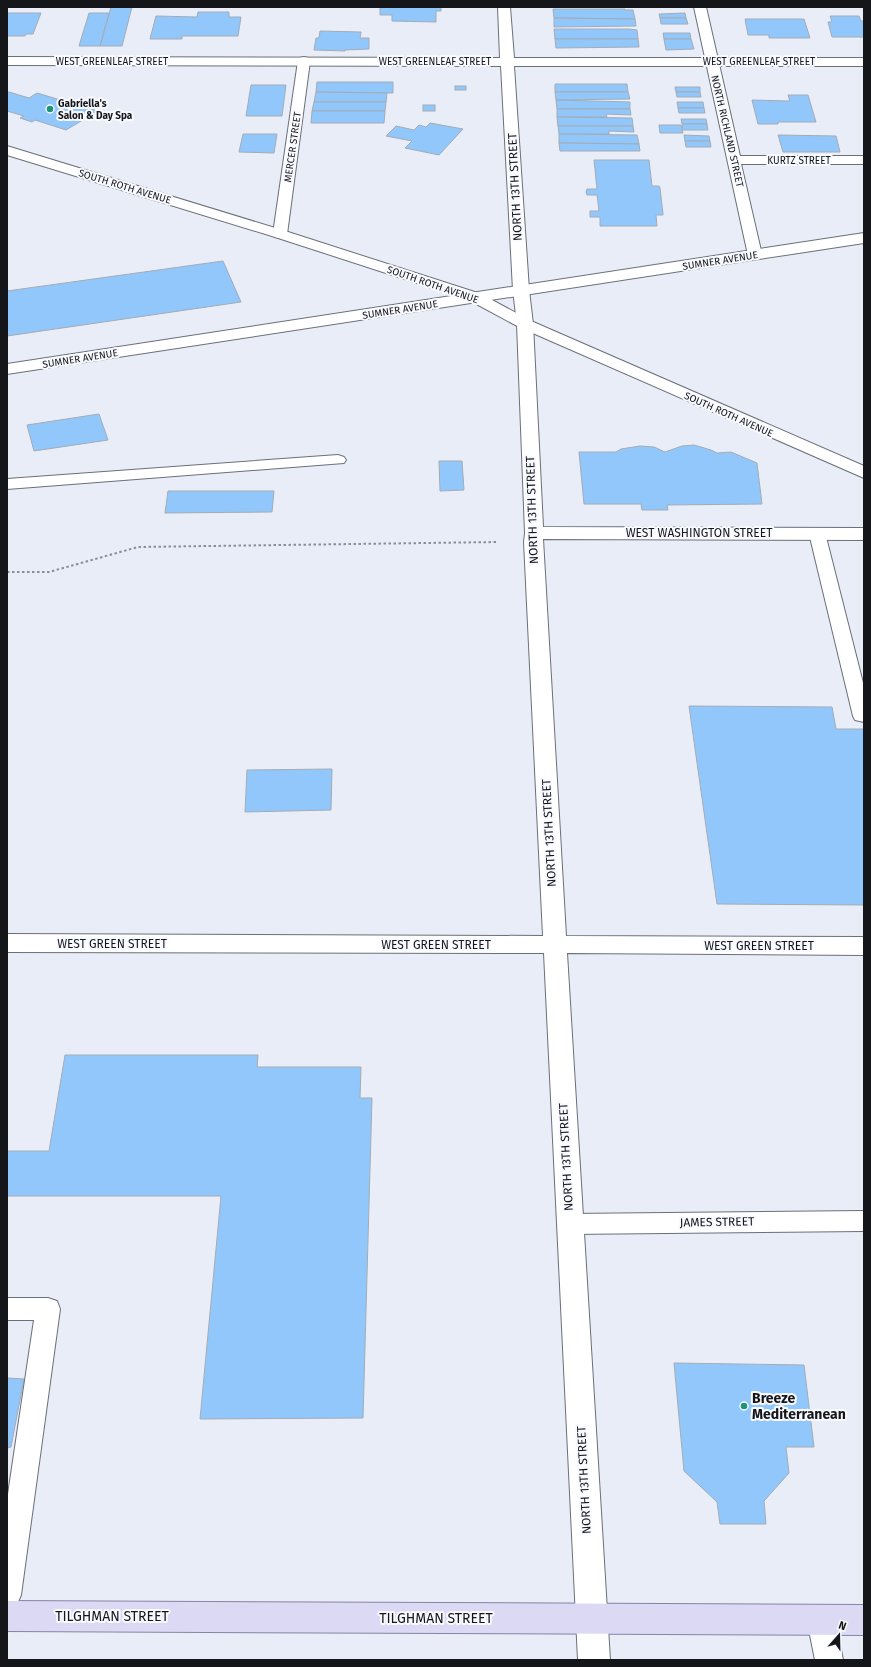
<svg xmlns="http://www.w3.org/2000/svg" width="871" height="1667" viewBox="0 0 871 1667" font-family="'Fira Sans',sans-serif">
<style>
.building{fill:#92c7fc;stroke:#a3acb4}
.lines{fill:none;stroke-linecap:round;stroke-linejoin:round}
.service-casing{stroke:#6b6f78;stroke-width:2}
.minor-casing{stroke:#6b6f78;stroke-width:2}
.tertiary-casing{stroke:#6b6f78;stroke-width:2}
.secondary-casing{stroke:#6b6f78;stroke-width:2}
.primary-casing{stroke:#8684a3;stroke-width:2}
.path{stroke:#8b8d95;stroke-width:2;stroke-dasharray:2.5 2.5;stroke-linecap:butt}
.service{fill:#fff;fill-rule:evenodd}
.minor{fill:#fff;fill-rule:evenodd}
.tertiary{fill:#fff;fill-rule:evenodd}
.secondary{fill:#fff;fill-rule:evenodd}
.primary{fill:#dbd9f4;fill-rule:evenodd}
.poi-dot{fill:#1d9378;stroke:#f8faff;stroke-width:1.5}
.labels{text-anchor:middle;stroke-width:4;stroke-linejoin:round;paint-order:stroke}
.far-street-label{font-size:10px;fill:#15161a;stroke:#f8faff}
.far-poi-label{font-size:10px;font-weight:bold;fill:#15161a;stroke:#f8faff;text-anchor:start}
.street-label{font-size:12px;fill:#15161a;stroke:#f8faff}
.near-poi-label{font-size:14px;font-weight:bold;fill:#15161a;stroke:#f8faff;text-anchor:start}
.near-street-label{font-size:14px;fill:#15161a;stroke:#f8faff}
</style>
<rect width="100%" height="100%" fill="#e9edf8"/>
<g class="building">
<polygon points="111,7 132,7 122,46 100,46"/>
<polygon points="380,7 441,7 441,11 436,11 436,22 392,21 392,15 380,15"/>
<polygon points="553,9 625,9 625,10 633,10 635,19 554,18"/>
<polygon points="198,12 229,12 229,17 241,17 238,36 182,36 182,39 150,39 156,16 197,17"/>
<polygon points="7,13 41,13 33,34 26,34 25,36 7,36"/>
<polygon points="89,13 109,13 100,46 79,46"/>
<polygon points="685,13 686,18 660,18 659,14"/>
<polygon points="830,16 859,16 861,21 864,21 864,37 832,37 828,22 832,22"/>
<polygon points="554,18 635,19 636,26 554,27"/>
<polygon points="660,18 686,18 688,24 661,24"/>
<polygon points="745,19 804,19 810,38 769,38 769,35 748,35"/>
<polygon points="554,29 629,29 637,30 638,39 555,39"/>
<polygon points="320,31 361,32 360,38 369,38 369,49 345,50 345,51 314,50 316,38 319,38"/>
<polygon points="663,33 690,33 691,39 664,39"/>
<polygon points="555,39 638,39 639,47 556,48"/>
<polygon points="664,39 691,39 694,49 666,50"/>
<polygon points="317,82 393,82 393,93 316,92"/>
<polygon points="555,84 627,84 628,92 555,92"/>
<polygon points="251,85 286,85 282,116 246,116"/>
<rect x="455" y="86" width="11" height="4"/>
<polygon points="675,87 700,87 700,92 676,92"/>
<polygon points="9,92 29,98 37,93 98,111 66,130 35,120 32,122 20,118 24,116 7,111 7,93"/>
<polygon points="316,92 387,93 386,102 314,102"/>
<polygon points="555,92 628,92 630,99 556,100"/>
<polygon points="676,92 700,92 701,97 677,97"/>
<polygon points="788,95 808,95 816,122 778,122 778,124 758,124 752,100 790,101"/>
<polygon points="556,100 630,102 630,109 557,109"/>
<polygon points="314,102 386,102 385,111 312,111"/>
<polygon points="677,102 703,102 704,108 678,108"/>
<rect x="423" y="105" width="12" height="6"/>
<polygon points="678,108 704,108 705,113 679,113"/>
<polygon points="557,109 630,109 631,115 606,114 607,117 557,117"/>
<polygon points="312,111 385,111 384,123 311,123"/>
<polygon points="557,117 632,118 633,126 558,126"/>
<polygon points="681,119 706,119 707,124 682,124"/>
<polygon points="430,123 463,129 439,155 405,148 412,141 386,136 396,126 414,130 419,125 426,127"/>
<polygon points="682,124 707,124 708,130 683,130"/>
<polygon points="659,125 681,125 683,133 660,133"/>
<polygon points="558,126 633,126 634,132 609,131 609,134 559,134"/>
<polygon points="243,134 277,134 274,153 239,152"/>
<polygon points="559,134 637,135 639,144 559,143"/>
<polygon points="684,135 709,136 710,141 685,141"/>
<polygon points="778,135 836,136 840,152 783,152"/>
<polygon points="685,141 710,141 711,147 686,147"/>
<polygon points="559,143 639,144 640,151 560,151"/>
<polygon points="594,160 649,160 652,186 659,186 660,188 663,214 663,215 656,215 657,226 600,226 600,217 590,217 590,211 599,211 597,195 587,195 586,192 587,189 597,189"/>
<polygon points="223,261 241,302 7,336 7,291"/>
<polygon points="99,414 108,440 34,451 27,425"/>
<polygon points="694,445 711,450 717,453 731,452 757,463 762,504 667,505 668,510 642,510 641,504 584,504 579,452 616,452 621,449 640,446 654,447 665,452 682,446"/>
<polygon points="439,461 462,461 464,490 440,491"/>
<polygon points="168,491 274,491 272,512 165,513"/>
<polygon points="689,706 832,707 836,729 864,729 864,905 717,904"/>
<polygon points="332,769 331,810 245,812 247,770"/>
<polygon points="65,1055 258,1055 257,1067 361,1067 360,1098 372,1098 363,1418 200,1419 221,1196 7,1196 7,1151 49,1151"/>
<polygon points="674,1363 804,1365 814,1447 786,1447 789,1473 764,1501 766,1524 720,1524 717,1502 684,1471"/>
<polygon points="7,1378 24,1379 11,1447 7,1448"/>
</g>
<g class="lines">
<g class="service-casing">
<g id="service">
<polygon points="694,7 706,7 740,156 864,156 864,164 741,164 762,255 760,258 755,259 750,258 748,255"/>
<polygon points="304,57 308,58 310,61 287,234 285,237 280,238 275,237 273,234 298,61 300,58"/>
<polygon points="338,455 344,457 346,460 344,463 7,489 7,479"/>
<polygon points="817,528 823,529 825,533 864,687 864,722 855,720 853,716 809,533 811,529"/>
<polygon points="864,1211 864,1231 569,1234 561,1231 557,1224 561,1217 569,1214"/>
<polygon points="7,1298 48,1298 57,1301 60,1309 21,1595 17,1604 7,1608 7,1501 34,1320 7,1320"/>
<polygon points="821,1606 831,1610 835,1620 843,1660 815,1660 807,1620 811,1610"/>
</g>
</g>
<g class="minor-casing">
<polygon id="minor" points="498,7 510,7 514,58 864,58 864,66 514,66 529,290 533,324 543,527 864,528 864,540 543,539 566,936 864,937 864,955 567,953 610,1660 578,1660 544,953 7,952 7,934 543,936 524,542 525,533 517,324 513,290 501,66 7,65 7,57 500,58"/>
</g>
<g class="tertiary-casing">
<polygon id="tertiary" points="864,233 864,243 7,374 7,364"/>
</g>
<g class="secondary-casing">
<polygon id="secondary" points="7,146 285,231 481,294 531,321 864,466 864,478 519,327 469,300 275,237 7,155"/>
</g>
<g class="primary-casing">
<polygon id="primary" points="7,1601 864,1605 864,1635 7,1631"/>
</g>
<polyline class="path" points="7,572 49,572 138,547 498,542"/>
<use href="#service" class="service"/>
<use href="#minor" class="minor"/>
<use href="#tertiary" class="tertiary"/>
<use href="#secondary" class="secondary"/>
<use href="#primary" class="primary"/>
</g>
<g class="poi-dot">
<circle cx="50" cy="109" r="4"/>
<circle cx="744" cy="1406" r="4"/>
</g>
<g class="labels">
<g class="far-street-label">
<text x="112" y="65">WEST GREENLEAF STREET</text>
<text x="435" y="65">WEST GREENLEAF STREET</text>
<text x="759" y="65">WEST GREENLEAF STREET</text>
<text transform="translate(728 131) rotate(77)" y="4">NORTH RICHLAND STREET</text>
<text transform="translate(292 147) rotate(-82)" y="4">MERCER STREET</text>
<text x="799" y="164">KURTZ STREET</text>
<text transform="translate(125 186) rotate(17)" y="4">SOUTH ROTH AVENUE</text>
<text transform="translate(720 260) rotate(-9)" y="4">SUMNER AVENUE</text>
<text transform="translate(433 284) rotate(19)" y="4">SOUTH ROTH AVENUE</text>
<text transform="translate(400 309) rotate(-9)" y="4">SUMNER AVENUE</text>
<text transform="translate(80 358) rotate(-9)" y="4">SUMNER AVENUE</text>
<text transform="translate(729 414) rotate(24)" y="4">SOUTH ROTH AVENUE</text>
</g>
<g class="far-poi-label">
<text x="58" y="107">Gabriella's<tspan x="58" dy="12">Salon &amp; Day Spa</tspan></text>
</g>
<g class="street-label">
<text transform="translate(515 187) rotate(-93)" y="4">NORTH 13TH STREET</text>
<text transform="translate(532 510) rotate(-92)" y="4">NORTH 13TH STREET</text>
<text x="699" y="537">WEST WASHINGTON STREET</text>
<text transform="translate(549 833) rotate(-93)" y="4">NORTH 13TH STREET</text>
<text x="112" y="948">WEST GREEN STREET</text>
<text x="436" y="949">WEST GREEN STREET</text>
<text x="759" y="950">WEST GREEN STREET</text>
<text transform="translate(566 1157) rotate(-93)" y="4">NORTH 13TH STREET</text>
<text transform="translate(717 1222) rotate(-1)" y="4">JAMES STREET</text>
<text transform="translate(584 1480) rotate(-93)" y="4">NORTH 13TH STREET</text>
</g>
<g class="near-poi-label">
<text x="752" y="1403">Breeze<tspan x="752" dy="16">Mediterranean</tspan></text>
</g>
<g class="near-street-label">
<text x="112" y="1621">TILGHMAN STREET</text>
<text x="436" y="1623">TILGHMAN STREET</text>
</g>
</g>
<rect width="871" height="1667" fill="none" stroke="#15161a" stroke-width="16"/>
<g transform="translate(839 1635) rotate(20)" stroke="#f8faff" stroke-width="3" paint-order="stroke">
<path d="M0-3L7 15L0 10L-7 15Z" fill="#15161a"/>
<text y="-6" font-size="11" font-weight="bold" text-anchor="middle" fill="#15161a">N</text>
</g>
</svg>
